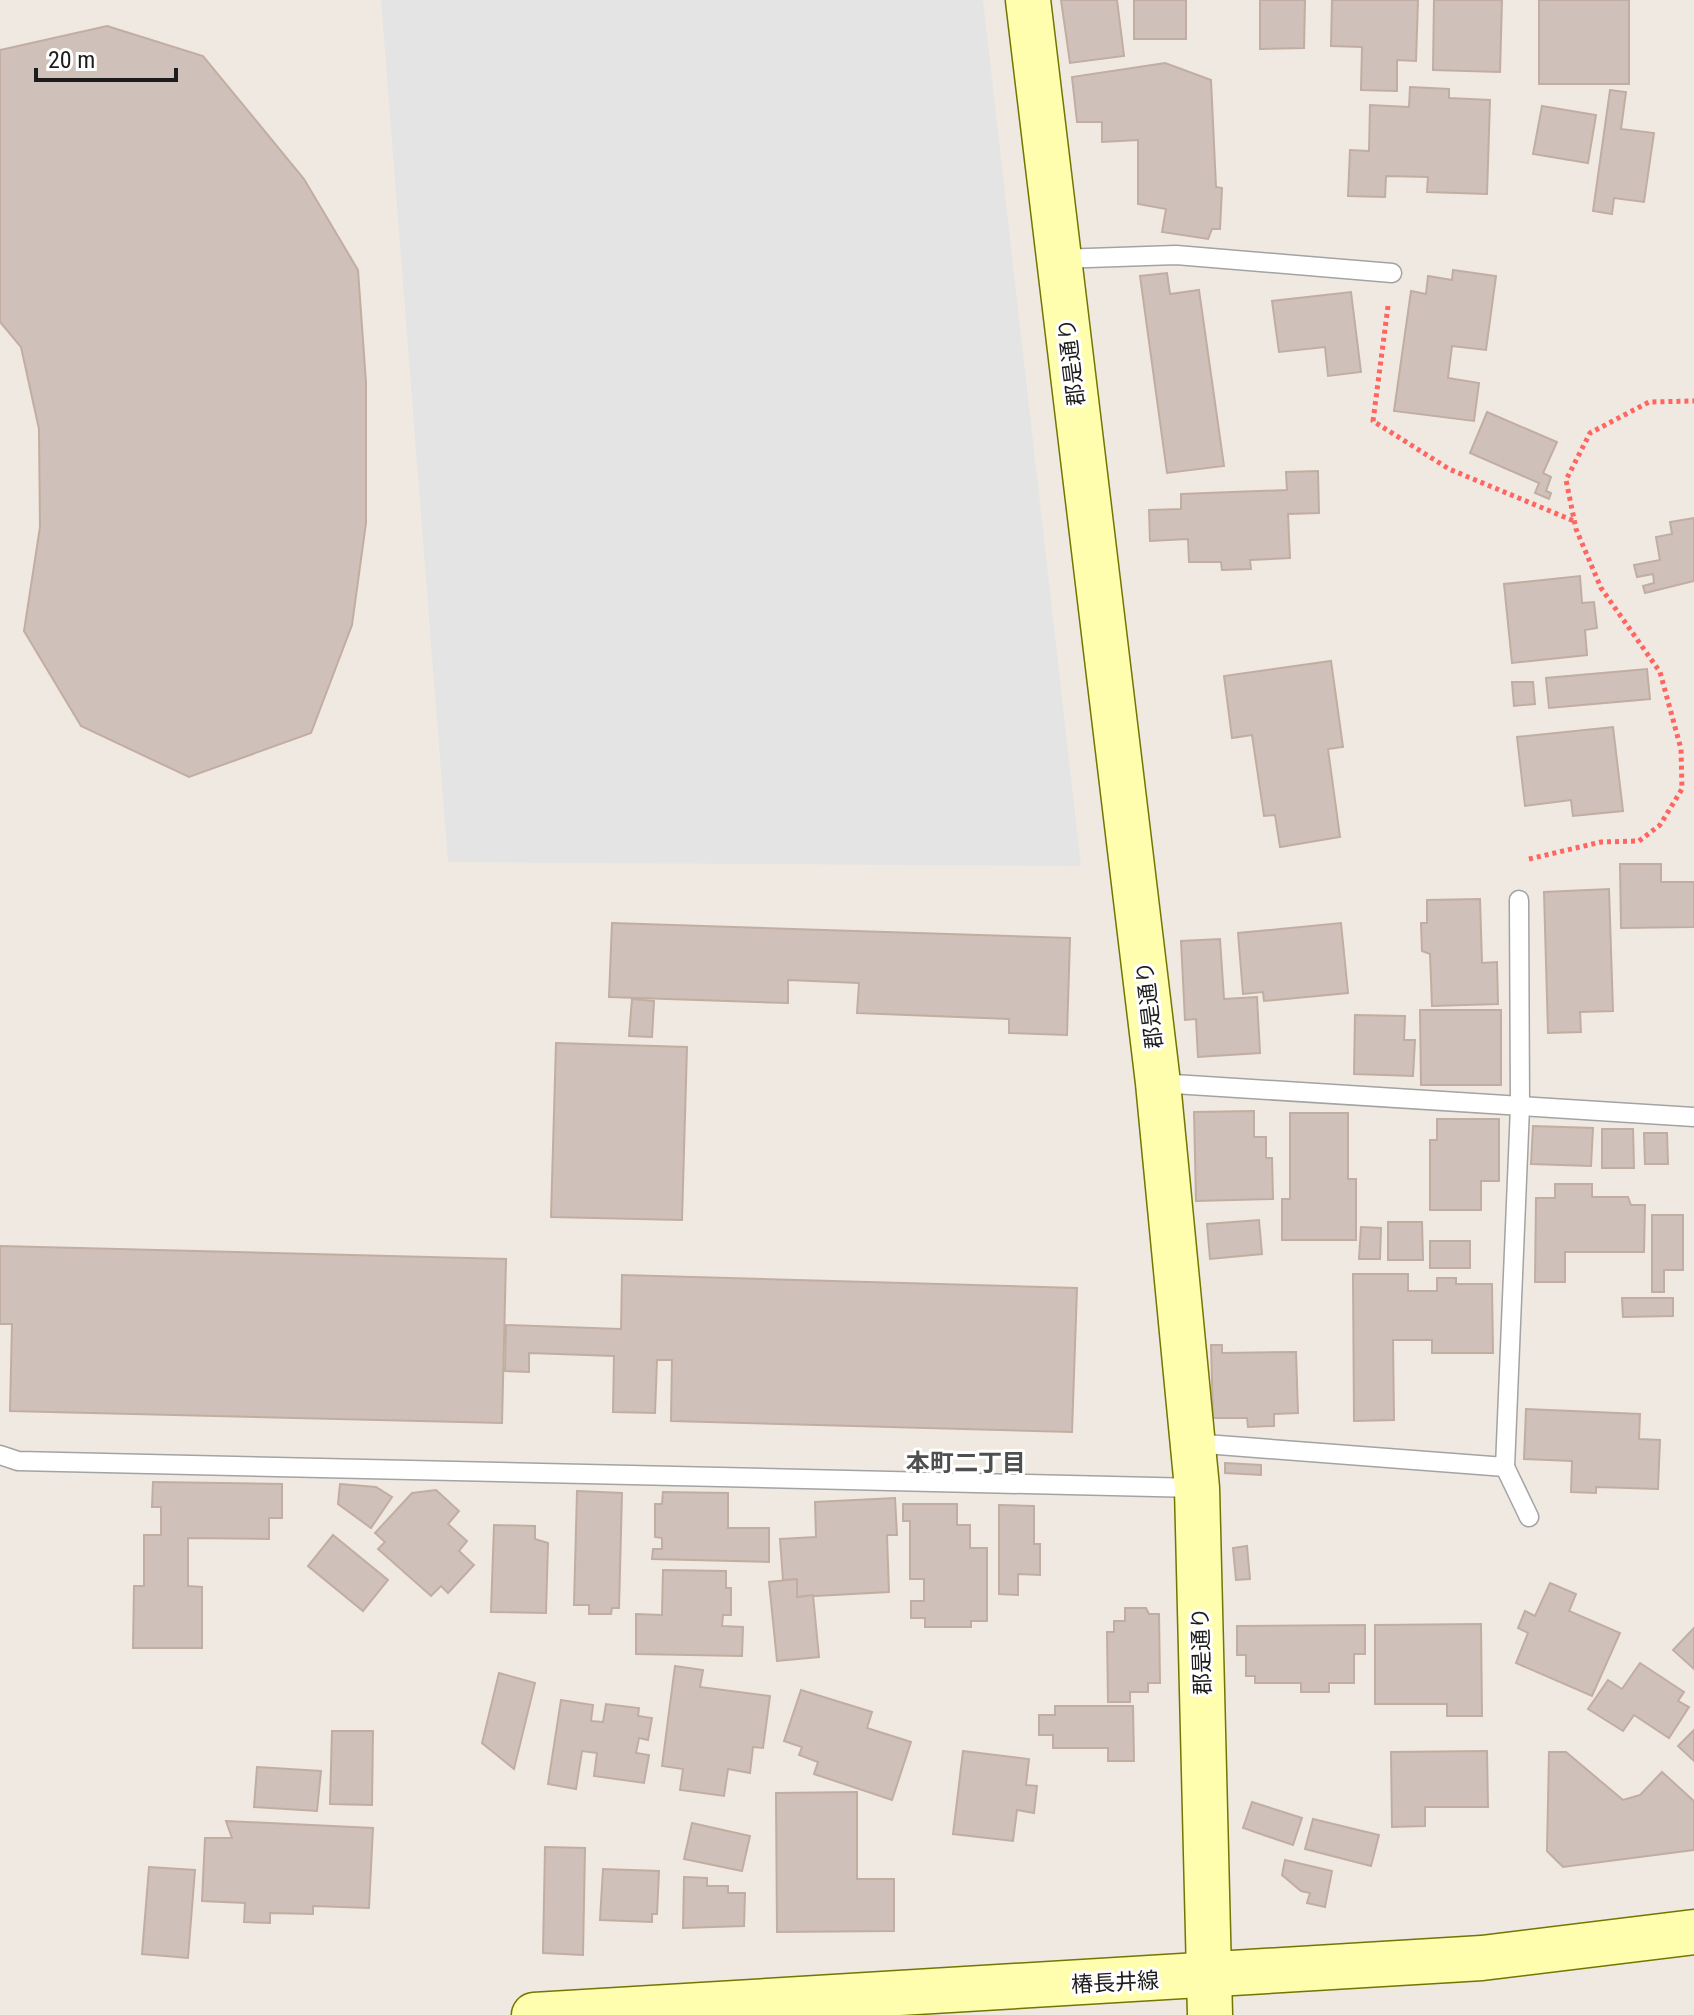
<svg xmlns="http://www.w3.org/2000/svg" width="1694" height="2015" viewBox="0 0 1694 2015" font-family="'Roboto Condensed','Noto Sans JP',sans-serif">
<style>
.parking{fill:#e4e4e4}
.building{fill:#cfc1b9;stroke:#c2ada2;stroke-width:2}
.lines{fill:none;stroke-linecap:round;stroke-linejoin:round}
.lane-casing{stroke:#a3a3a3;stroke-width:21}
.secondary-casing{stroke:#737600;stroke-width:47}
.path{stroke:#ff6561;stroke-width:5;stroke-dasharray:4 4;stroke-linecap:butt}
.lane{stroke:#fff;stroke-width:18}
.secondary{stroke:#fffdae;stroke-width:44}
.labels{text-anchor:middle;stroke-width:6;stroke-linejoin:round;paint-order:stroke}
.street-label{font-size:22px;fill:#1c1c1c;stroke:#fff}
.neighbourhood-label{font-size:24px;font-weight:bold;fill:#4f4f4f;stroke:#fff}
</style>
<rect width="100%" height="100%" fill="#efe9e1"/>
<polygon class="parking" points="381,0 983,0 1081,866 448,862"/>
<g class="building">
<polygon points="1061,0 1117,0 1124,56 1070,63"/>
<rect x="1134" y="0" width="52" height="39"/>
<polygon points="1260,0 1305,0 1304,48 1260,49"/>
<polygon points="1332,0 1418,0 1416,61 1397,60 1397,91 1361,90 1362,47 1331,46"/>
<polygon points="1434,0 1502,0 1500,72 1433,70"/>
<rect x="1539" y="0" width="90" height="84"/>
<polygon points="107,26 203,56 304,179 358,270 366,383 366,523 352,625 311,733 189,777 81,726 24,631 40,527 39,429 21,347 0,322 0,50"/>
<polygon points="1165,63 1211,80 1216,187 1222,188 1220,229 1212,229 1208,239 1162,232 1166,209 1138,204 1138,140 1102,142 1102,122 1077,122 1072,77"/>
<polygon points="1410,87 1449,89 1449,98 1490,100 1487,194 1427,192 1428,177 1386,176 1385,197 1348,196 1350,150 1369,151 1370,105 1409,107"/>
<polygon points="1610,90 1626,92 1621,129 1654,133 1644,202 1614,198 1612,214 1593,211"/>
<polygon points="1542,106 1596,115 1588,163 1533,154"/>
<polygon points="1453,270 1496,276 1486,350 1452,346 1448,378 1479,383 1474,421 1394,411 1411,291 1426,294 1428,276 1452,280"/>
<polygon points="1167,273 1170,294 1199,290 1224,466 1167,473 1140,276"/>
<polygon points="1351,292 1361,372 1328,376 1325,347 1279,352 1272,301"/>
<polygon points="1487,412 1557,442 1543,473 1551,477 1546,491 1551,493 1549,499 1535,493 1539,483 1470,453"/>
<polygon points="1318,471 1319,513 1288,514 1290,558 1250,560 1251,569 1222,570 1221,562 1189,562 1188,539 1150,541 1149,510 1181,509 1181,494 1287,490 1286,472"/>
<polygon points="1694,518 1694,581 1645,593 1643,586 1654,583 1653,574 1637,577 1634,565 1660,560 1656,537 1672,534 1670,522"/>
<polygon points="1580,576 1582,603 1594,602 1597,628 1585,630 1587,655 1512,663 1504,584"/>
<polygon points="1331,661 1343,747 1328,749 1340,837 1280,847 1275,815 1264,816 1252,735 1232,738 1224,676"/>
<polygon points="1647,669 1650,699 1549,708 1546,678"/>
<polygon points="1512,682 1533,682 1535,704 1514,706"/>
<polygon points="1613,727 1623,811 1573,816 1571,800 1525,806 1517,737"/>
<polygon points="1620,864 1661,864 1661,882 1694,882 1694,927 1621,928"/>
<polygon points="1609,889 1613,1011 1580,1012 1581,1032 1548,1033 1544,892"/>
<polygon points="1480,899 1482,963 1497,962 1498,1004 1432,1006 1430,954 1422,951 1421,923 1427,923 1427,900"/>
<polygon points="612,923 1070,938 1067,1035 1009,1033 1009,1019 857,1013 859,983 788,980 788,1003 609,997"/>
<polygon points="1341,923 1348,993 1264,1001 1263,992 1243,994 1238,933"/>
<polygon points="1220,939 1224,999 1257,997 1260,1053 1198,1057 1196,1019 1185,1020 1181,941"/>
<polygon points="632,999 654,1001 652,1037 629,1036"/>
<polygon points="1420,1010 1501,1010 1501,1085 1421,1085"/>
<polygon points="1355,1015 1405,1016 1404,1040 1415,1040 1413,1076 1354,1074"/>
<polygon points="556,1043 687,1047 682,1220 551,1217"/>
<polygon points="1254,1111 1254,1137 1266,1137 1266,1158 1272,1158 1273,1199 1196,1201 1194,1112"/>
<polygon points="1290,1113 1348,1113 1348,1179 1356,1179 1356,1240 1282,1240 1282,1199 1290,1199"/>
<polygon points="1437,1119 1499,1119 1499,1181 1481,1181 1481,1210 1430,1210 1430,1140 1437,1140"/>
<polygon points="1533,1126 1593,1128 1591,1166 1531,1164"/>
<polygon points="1602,1129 1633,1129 1634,1168 1602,1168"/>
<polygon points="1644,1133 1667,1133 1668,1164 1645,1164"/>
<polygon points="1555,1184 1592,1184 1592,1197 1628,1197 1631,1205 1645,1205 1644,1252 1565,1252 1565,1282 1535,1282 1536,1198 1555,1198"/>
<polygon points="1652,1215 1683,1215 1683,1270 1664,1270 1664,1292 1652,1292"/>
<polygon points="1259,1220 1262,1254 1210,1259 1207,1224"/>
<polygon points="1388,1222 1422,1222 1423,1260 1388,1260"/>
<polygon points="1361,1227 1381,1228 1380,1259 1359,1259"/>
<rect x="1430" y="1241" width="40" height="27"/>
<polygon points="0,1246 506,1259 502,1423 10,1411 12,1324 0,1324"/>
<polygon points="1353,1274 1408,1274 1408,1291 1437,1291 1437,1278 1456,1278 1456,1284 1492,1284 1493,1353 1432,1353 1432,1340 1393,1340 1394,1420 1354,1421"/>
<polygon points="622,1275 1077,1288 1072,1432 671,1421 672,1360 657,1360 655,1413 613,1412 614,1356 529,1353 529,1372 505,1371 506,1325 621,1329"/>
<polygon points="1622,1298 1673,1298 1673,1316 1623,1317"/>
<polygon points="1211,1345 1222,1345 1222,1353 1296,1352 1298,1413 1274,1414 1274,1426 1248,1427 1247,1418 1213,1418"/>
<polygon points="1526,1409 1640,1414 1639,1439 1660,1440 1658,1489 1596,1487 1596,1493 1571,1492 1572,1461 1524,1459"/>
<polygon points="1225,1463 1261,1465 1261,1475 1225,1473"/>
<polygon points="153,1482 282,1484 282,1518 269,1518 269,1539 188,1538 188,1586 202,1587 202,1648 133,1648 134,1586 144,1586 144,1535 161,1535 161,1507 152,1507"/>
<polygon points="340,1484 376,1487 392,1497 371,1528 338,1504"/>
<polygon points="436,1490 459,1511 448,1524 467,1541 459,1551 474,1565 448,1593 441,1586 431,1596 378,1549 385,1542 375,1533 412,1493"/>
<polygon points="577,1491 622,1493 619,1608 612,1608 611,1614 589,1614 589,1605 574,1605"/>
<polygon points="663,1492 728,1493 728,1528 769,1528 769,1562 652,1559 653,1549 662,1549 662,1538 655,1537 655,1504 662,1504"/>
<polygon points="895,1498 897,1535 887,1535 889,1592 797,1597 797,1579 783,1580 780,1539 816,1537 815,1502"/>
<polygon points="903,1504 957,1504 957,1525 970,1525 970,1548 987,1548 987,1621 971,1621 971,1627 925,1627 925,1618 911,1618 911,1601 924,1601 924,1579 910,1579 910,1521 903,1521"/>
<polygon points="999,1505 1034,1506 1034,1544 1040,1544 1040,1575 1018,1574 1018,1595 999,1594"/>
<polygon points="494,1525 535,1526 535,1539 548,1543 546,1613 491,1612"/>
<polygon points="333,1535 388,1580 363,1611 308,1566"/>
<polygon points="1247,1546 1250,1579 1236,1580 1233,1548"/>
<polygon points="663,1570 726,1571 726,1588 731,1588 731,1615 723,1615 722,1626 743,1627 742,1656 636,1654 636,1614 662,1615"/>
<polygon points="797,1579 797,1597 813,1595 819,1657 777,1661 769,1582"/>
<polygon points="1550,1583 1576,1594 1569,1611 1620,1633 1592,1696 1516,1663 1528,1633 1518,1628 1525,1611 1535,1616"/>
<polygon points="1125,1608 1146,1608 1149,1614 1159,1614 1160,1683 1148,1683 1148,1692 1130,1692 1130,1702 1108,1702 1107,1632 1114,1632 1114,1621 1125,1621"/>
<polygon points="1481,1624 1482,1716 1447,1716 1447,1704 1375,1704 1375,1625"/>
<polygon points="1365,1625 1365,1654 1354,1654 1354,1683 1329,1683 1329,1692 1301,1692 1301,1683 1255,1683 1255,1676 1246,1676 1246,1655 1237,1655 1237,1626"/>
<polygon points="1694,1628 1694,1669 1673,1650"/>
<polygon points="1640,1663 1684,1692 1678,1701 1689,1707 1669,1738 1634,1715 1623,1731 1588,1709 1608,1680 1622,1689"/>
<polygon points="675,1666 703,1670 700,1687 770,1696 763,1748 753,1747 750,1773 728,1769 724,1796 680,1790 683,1769 662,1766"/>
<polygon points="499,1673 535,1683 514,1769 482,1743"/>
<polygon points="801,1690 872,1712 867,1728 911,1742 892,1800 814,1774 818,1762 799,1755 802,1747 784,1741"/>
<polygon points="561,1700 593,1705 591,1721 603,1722 606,1704 639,1708 638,1716 652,1718 648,1740 639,1738 636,1753 649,1755 644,1783 594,1776 597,1753 582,1751 576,1789 548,1784"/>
<polygon points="1055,1706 1133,1706 1134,1761 1108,1761 1108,1748 1053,1748 1053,1735 1039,1735 1039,1715 1055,1715"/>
<polygon points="1694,1730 1694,1761 1678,1746"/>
<polygon points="332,1731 373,1731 372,1805 330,1804"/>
<polygon points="963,1751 1029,1759 1026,1785 1037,1786 1034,1813 1017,1810 1013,1841 953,1834"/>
<polygon points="1487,1751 1488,1807 1425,1807 1425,1826 1392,1827 1391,1752"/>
<polygon points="1549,1752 1566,1752 1623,1800 1640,1795 1662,1772 1694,1801 1694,1850 1563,1867 1547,1851"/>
<polygon points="257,1767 321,1771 317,1811 254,1807"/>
<polygon points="857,1792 857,1879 894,1879 894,1931 777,1932 776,1793"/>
<polygon points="1252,1802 1302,1818 1293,1845 1243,1828"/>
<polygon points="1313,1819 1379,1835 1371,1866 1305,1849"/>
<polygon points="226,1821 373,1828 369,1908 313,1906 313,1914 270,1913 270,1923 244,1922 245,1903 202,1901 205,1838 232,1838"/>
<polygon points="692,1823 750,1836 742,1871 684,1859"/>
<polygon points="545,1847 585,1848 583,1955 543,1953"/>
<polygon points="1285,1860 1332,1871 1325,1907 1307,1903 1310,1893 1301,1891 1282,1875"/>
<polygon points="149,1867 195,1870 188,1958 142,1954"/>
<polygon points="603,1869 659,1871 657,1914 652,1914 652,1922 600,1920"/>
<polygon points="684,1877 707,1878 707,1886 728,1886 728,1893 745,1893 744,1926 683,1928"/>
</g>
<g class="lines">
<g class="lane-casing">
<g id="lane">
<polyline points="1059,259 1176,255 1392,273"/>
<polyline points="1158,1083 1694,1117"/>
<polyline points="1192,1443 1505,1467 1520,1107 1519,900"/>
<polyline points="0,1455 18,1461 1197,1488"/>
<polyline points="1505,1467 1529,1517"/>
</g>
</g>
<g class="secondary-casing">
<g id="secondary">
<polyline points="1028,0 1158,1083 1197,1488 1210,2015"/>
<polyline points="534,2015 1482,1958 1694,1932"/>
</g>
</g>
<g class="path">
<polyline points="1388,306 1373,421 1449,469 1574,521"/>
<polyline points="1529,859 1601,842 1639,841 1660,825 1682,789 1681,749 1660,672 1601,588 1576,529 1566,480 1590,433 1649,402 1694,401"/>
</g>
<use href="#lane" class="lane"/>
<use href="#secondary" class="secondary"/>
</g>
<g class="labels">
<g class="street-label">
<text transform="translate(1071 362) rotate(-97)" y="8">郡是通り</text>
<text transform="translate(1149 1005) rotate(-97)" y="8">郡是通り</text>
<text transform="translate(1201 1651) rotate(-92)" y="8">郡是通り</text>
<text transform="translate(1115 1982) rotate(-3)" y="8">椿長井線</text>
</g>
<g class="neighbourhood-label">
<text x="966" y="1471">本町二丁目</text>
</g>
</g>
<path d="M36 68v12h140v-12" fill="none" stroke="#1c1c1c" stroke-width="4"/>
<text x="48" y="68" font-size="24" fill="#1c1c1c" stroke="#ffffff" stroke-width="6" paint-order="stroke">20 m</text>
</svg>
